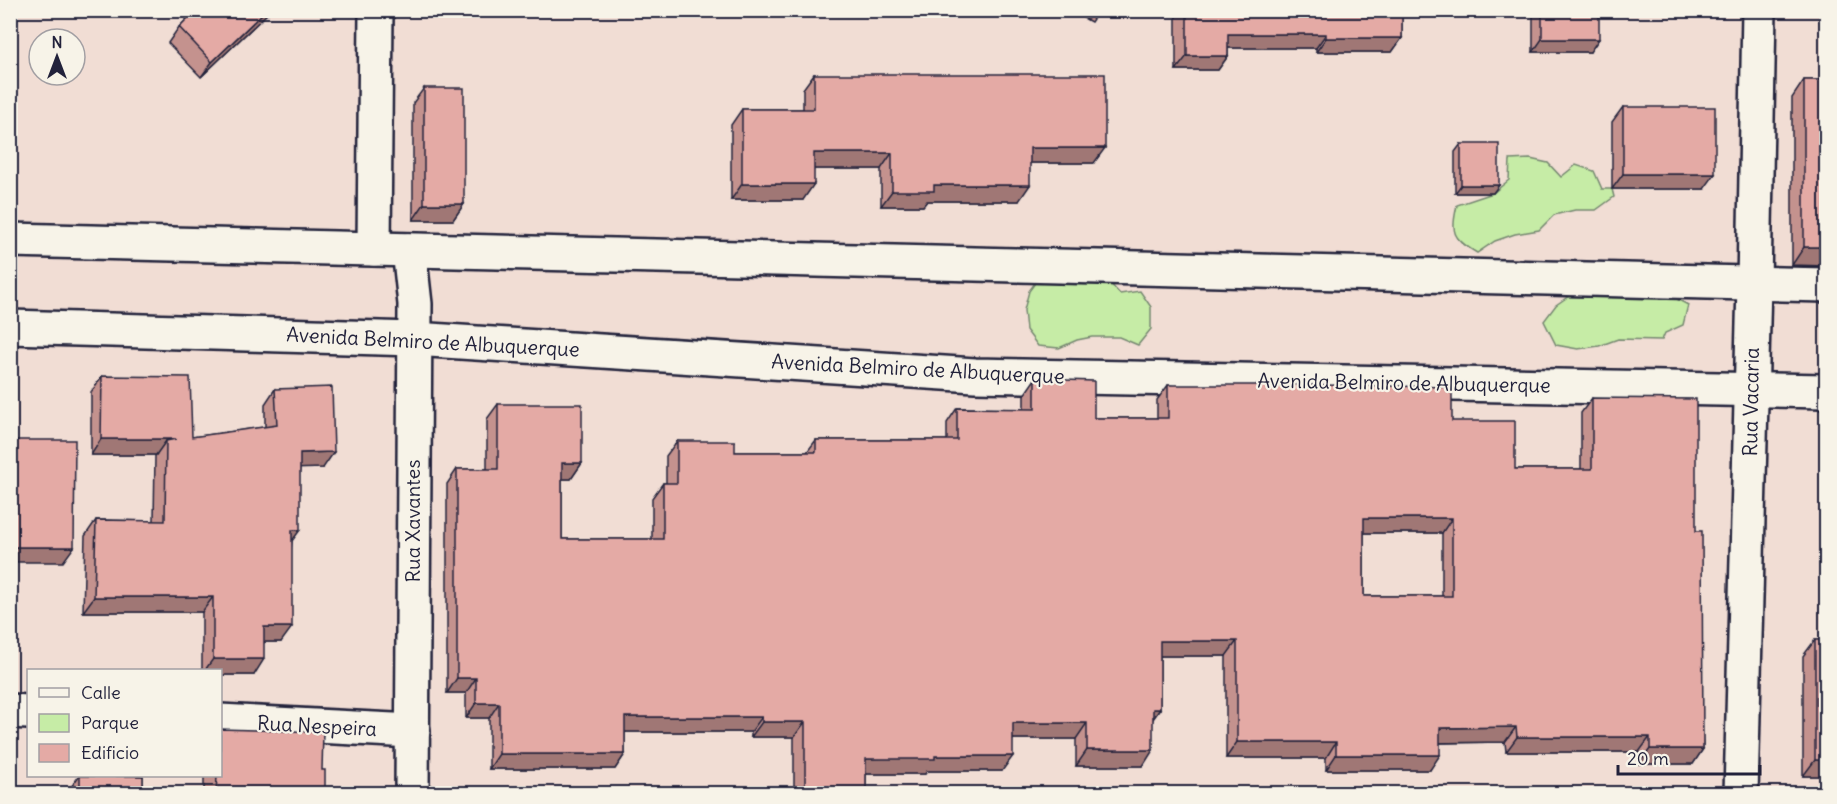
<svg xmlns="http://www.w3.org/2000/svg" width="1837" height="804" viewBox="0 0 1837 804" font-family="Delius,sans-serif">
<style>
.green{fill:#c6eca6;stroke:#748770;stroke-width:1.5}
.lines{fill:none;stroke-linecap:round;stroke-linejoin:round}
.minor-casing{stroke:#22223b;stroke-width:38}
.secondary-casing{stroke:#22223b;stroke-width:38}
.minor{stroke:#f7f3e8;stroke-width:33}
.secondary{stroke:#f7f3e8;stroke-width:33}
.wall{fill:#c4928e;stroke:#22223b;stroke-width:1.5;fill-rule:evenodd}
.shaded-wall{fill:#a07774;stroke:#22223b;stroke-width:1.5}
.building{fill:#e4aaa5;stroke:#22223b;stroke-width:1.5;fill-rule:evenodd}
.labels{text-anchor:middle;stroke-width:4.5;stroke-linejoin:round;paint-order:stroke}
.street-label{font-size:20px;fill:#22223b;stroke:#f7f3e8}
</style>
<rect width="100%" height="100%" fill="#f1ddd4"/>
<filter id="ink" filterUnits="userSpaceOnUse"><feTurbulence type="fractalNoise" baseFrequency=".0167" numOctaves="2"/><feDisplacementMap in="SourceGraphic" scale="12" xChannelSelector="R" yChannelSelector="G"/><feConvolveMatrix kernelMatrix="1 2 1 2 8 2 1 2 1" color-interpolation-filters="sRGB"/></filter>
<g filter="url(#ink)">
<g class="green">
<path d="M1530,159L1548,163L1561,177L1576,165L1594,171L1602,189H1612L1614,197L1596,210H1575L1554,215L1539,230L1515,234L1495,241L1477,253C1452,238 1451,233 1457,205L1493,193L1509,180L1510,160Z"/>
<polygon points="1053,259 1092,264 1120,294 1140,291 1151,307 1151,329 1138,345 1119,337 1092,337 1077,340 1059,348 1038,346 1026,330 1024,310 1029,291"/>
<polygon points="1588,283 1671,296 1688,305 1683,325 1665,333 1662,340 1618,339 1599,346 1578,349 1556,345 1544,321 1556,305"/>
</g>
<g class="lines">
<g class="minor-casing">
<g id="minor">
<polyline points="374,249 376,10"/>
<polyline points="409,250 415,304 412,794"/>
<polyline points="1754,284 1759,10"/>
<polyline points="10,711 28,712"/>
<polyline points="220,721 413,731"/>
</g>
</g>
<g class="secondary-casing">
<g id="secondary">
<polyline points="10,240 1826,285"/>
<polyline points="10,327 414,339 975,375 1826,391"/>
<polyline points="1741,794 1754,284"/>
</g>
</g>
<use href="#minor" class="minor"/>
<use href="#secondary" class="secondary"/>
</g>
<g class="wall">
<polygon points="196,10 271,10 201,77 168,43 179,27"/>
<polygon points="1069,10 1099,10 1091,22"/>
<polygon points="1176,10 1402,10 1402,38 1392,52 1316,52 1316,48 1228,48 1228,56 1218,70 1176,70"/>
<polygon points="1533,10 1599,10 1590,52 1533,52"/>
<polygon points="814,74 1094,163 1030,163 1019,201 927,201 923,206 881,206 881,169 814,169 803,200 731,200 731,125 742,109 803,109 803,89"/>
<polygon points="1804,80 1827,80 1827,266 1792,265 1792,98"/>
<polygon points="424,88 464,204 453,220 413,220 413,103"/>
<polygon points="1623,107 1704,189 1612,189 1612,122"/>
<polygon points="1461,144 1499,185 1493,193 1455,193 1455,152"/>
<polygon points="102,376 192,437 265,427 265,404 275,389 323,468 300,468 281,642 264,642 254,675 220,675 220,670 202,670 202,612 83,612 85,536 96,520 154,521 155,456 156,455 91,455 91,392"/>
<path d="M1035,379L1094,418H1157V400L1168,385L1452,421L1515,469H1581V413L1592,398L1696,531L1703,749L1693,764H1639V752H1506L1505,742L1440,743L1430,770H1326V758H1226V656H1160V709L1153,719L1143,766H1076V739H1013L1002,771H927L925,774H866V794H794V737H751V732H625V754L615,769H489V718H466V693H447V484L457,469H487V419L498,404L582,463L571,479H562V539H652V498L663,483H666V456L677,441L735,452H807L816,440H947V423L957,408L1024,409V395ZM1364,533H1442V596H1364Z"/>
<polygon points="1827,477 1827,776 1803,776 1803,656 1815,640 1823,640 1823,482"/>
<polygon points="322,770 325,794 204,794 204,776 220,776"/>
<polygon points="79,776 143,776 143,794 66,794"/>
</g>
<g class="shaded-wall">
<polygon points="266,10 271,10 201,77 212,62"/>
<polygon points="1228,34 1326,34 1316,48 1218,48"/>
<polygon points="1326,38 1402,38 1392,52 1316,52"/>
<polygon points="1542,39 1599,39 1590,52 1533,52"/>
<polygon points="1187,56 1228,56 1218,70 1176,70"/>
<polygon points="1030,148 1105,148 1094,163 1019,163"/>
<polygon points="814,153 892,153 881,169 803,169"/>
<polygon points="1623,174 1715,174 1704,189 1612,189"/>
<polygon points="742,184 814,184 803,200 731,200"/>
<polygon points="934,185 1030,185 1019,201 927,201 923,206 881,206 892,191"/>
<polygon points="1461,185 1499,185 1493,193 1455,193"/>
<polygon points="424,204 464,204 453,220 413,220"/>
<polygon points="1804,247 1827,247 1827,266 1792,265"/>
<polygon points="101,439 176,439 166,441 156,455 91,455"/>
<polygon points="334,452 323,468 289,469 300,453"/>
<polygon points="562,463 582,463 571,479 551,479"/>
<polygon points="1364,518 1452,518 1442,533 1353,533"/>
<polygon points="292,530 300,530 289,545"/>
<polygon points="10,547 74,547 63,562 10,562"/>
<polygon points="94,597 213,597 202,612 83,612"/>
<polygon points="264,627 292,627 281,642 254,642"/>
<polygon points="1160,641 1237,641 1226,656 1149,656"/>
<polygon points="213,659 264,659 254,675 220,675 220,670 205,670"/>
<polygon points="457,678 476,678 466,693 447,693"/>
<polygon points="476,703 499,703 489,718 466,718"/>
<polygon points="1153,709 1160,709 1149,724"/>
<polygon points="625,717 762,717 751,732 615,732"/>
<polygon points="762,722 805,722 794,737 751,737"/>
<polygon points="1013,723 1087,723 1076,739 1002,739"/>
<polygon points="1516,727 1505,742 1430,743 1440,728"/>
<polygon points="1517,737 1650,737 1639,752 1506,752"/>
<polygon points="1237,742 1336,742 1326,758 1226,758"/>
<polygon points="1650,749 1703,749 1693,764 1639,764"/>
<polygon points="1087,750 1153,750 1143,766 1076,766"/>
<polygon points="499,754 625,754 615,769 489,769"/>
<polygon points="1336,755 1440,755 1430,770 1326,770"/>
<polygon points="935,756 1013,756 1002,771 927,771 925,774 855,774 866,759"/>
<polygon points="1815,760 1827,760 1827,776 1803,776"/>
</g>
<g class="building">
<polygon points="196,10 266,10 212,62 179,27"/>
<polygon points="1187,10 1402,10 1402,38 1326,38 1326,34 1228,34 1228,56 1187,56"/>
<rect x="1542" y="10" width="57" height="29"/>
<polygon points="814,74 1105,74 1105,148 1030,148 1030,185 934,185 934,191 892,191 892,153 814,153 814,184 742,184 742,109 814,109"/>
<rect x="1804" y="80" width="23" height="167"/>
<rect x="424" y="88" width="40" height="116"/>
<rect x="1623" y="107" width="92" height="67"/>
<rect x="1461" y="144" width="38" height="41"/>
<polygon points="102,376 190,377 192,437 277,425 275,389 332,387 334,452 300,453 300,530 292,530 292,627 264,627 264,659 213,659 213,597 94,597 96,520 165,521 166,441 176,439 101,439"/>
<path d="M1035,379L1094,381V418H1168V385H1318L1452,387V421H1515V469H1592V398L1696,399V531H1702L1703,749H1650V737H1517L1516,727L1440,728V755H1336V742H1237V641H1160V709H1153V750H1087V723H1013V756H935V759H866V794H805V722H762V717H625V754H499V703H476V678H457V469H498V404H582V463H562V539H663V483H677V441H735V452H816V440H957V408L1035,409ZM1364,518H1452V596H1364Z"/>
<polygon points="10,440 75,440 74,547 10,547"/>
<rect x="1815" y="640" width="12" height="120"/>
<polygon points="220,729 323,732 322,770 325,770 325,794 216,794 217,776 220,776"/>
<rect x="80" y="776" width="63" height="18"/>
</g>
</g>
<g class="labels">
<g class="street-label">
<text transform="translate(433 342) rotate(3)" y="7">Avenida Belmiro de Albuquerque</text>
<text transform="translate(918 369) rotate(3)" y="7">Avenida Belmiro de Albuquerque</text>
<text transform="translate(1404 383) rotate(1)" y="7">Avenida Belmiro de Albuquerque</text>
<text transform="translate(1751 402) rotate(-89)" y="7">Rua Vacaria</text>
<text transform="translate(413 521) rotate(-90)" y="7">Rua Xavantes</text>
<text transform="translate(317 726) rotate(3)" y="7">Rua Nespeira</text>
</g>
</g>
<rect width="1837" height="804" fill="none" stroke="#f7f3e8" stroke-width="36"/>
<rect x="18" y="18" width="1801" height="768" fill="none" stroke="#22223b" stroke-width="2" filter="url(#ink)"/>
<rect x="27" y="669" width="195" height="108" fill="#f7f3e8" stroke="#a29fa3" stroke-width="1.5"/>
<rect x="39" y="688" width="30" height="9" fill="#f7f3e8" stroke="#a29fa3" stroke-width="1.5"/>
<text x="81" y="699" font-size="18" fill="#22223b">Calle</text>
<rect x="39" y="714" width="30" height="18" fill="#c6eca6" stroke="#a29fa3" stroke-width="1.5"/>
<text x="81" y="729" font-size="18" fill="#22223b">Parque</text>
<rect x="39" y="744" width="30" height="18" fill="#e4aaa5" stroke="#a29fa3" stroke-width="1.5"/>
<text x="81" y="759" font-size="18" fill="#22223b">Edificio</text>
<g transform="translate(57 57)"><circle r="28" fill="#f7f3e8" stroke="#a29fa3" stroke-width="1.5"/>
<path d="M0-4.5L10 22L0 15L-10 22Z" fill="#22223b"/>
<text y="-9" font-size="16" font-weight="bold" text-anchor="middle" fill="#22223b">N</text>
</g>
<path d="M1618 765v9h142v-9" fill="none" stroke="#22223b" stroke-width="3"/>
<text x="1627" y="765" font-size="18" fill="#22223b" stroke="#f7f3e8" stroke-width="4.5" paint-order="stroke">20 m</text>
</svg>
